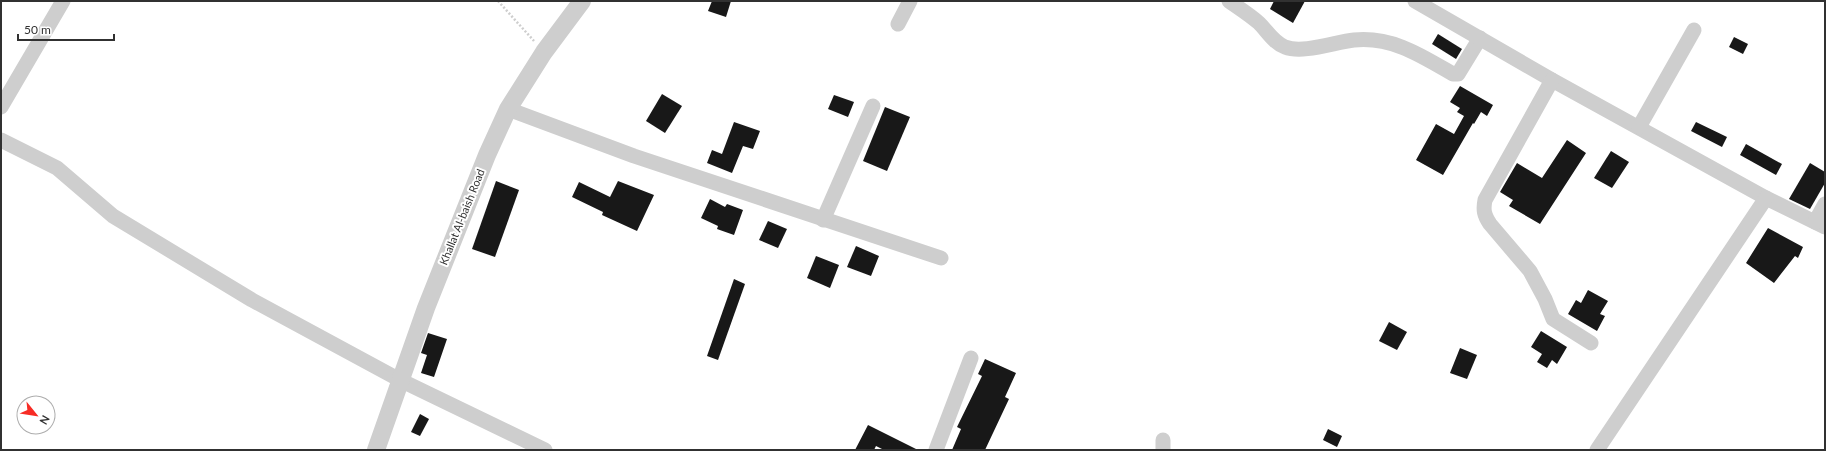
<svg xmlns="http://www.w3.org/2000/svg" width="1826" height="451" viewBox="0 0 1826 451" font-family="Lato,sans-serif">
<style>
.building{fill:#181818}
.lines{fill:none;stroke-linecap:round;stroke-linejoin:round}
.path{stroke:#cecece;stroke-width:2.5;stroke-dasharray:2 2;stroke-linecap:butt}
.minor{stroke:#cecece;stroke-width:15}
.tertiary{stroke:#cecece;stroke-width:18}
.labels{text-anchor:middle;stroke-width:4;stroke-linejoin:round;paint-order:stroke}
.street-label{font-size:11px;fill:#313131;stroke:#fff}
</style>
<rect width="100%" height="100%" fill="#fff"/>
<g class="building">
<polygon points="712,1 731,1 726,17 708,11"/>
<polygon points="1274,1 1305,1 1293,23 1270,9"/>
<polygon points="1438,34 1462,49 1456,59 1432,44"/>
<polygon points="1734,37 1748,44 1743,54 1729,47"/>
<polygon points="1460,86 1493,105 1487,116 1481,112 1474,124 1473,123 1443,175 1416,160 1436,124 1454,134 1464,116 1457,112 1460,108 1450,102"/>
<polygon points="662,94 682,106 665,133 646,121"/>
<polygon points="834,95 854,102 848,117 828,109"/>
<polygon points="885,107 910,117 887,171 863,161"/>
<polygon points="734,122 760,131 753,149 743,146 732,173 707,163 712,150 722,154"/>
<polygon points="1696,122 1727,137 1722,147 1691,131"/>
<polygon points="1567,140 1586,153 1540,224 1509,206 1513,200 1500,192 1517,163 1542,178"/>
<polygon points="1746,144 1782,164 1776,175 1740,155"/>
<polygon points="1611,151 1629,162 1612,188 1594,178"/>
<polygon points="1810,163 1825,172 1825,183 1810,209 1789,199"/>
<polygon points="496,181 519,190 495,257 472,249"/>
<polygon points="618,181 654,195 637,231 602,215 603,212 572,197 579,182 610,197"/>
<polygon points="710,199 725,207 727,204 743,210 734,235 717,229 718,226 701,218"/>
<polygon points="768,221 787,229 778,248 759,240"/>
<polygon points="1768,228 1803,247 1798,258 1795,256 1774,283 1746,263"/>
<polygon points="856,246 879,256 871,276 847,267"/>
<polygon points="816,256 839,265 830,288 807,278"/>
<polygon points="734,279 745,284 718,360 707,356"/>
<polygon points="1588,290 1608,301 1600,314 1605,316 1597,331 1568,314 1576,300 1581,303"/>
<polygon points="1389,322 1407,332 1397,350 1379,341"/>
<polygon points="1541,331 1567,347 1557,364 1552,360 1547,368 1537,362 1542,354 1531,347"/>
<polygon points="428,333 447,339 434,377 421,373 427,355 421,353"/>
<polygon points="1460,348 1477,355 1467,379 1450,373"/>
<polygon points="985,359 1016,373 1005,397 1009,399 985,450 952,450 961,429 957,427 982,376 978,374"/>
<polygon points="420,414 429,419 420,436 411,432"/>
<polygon points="868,425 918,450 884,450 876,446 874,450 855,450"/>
<polygon points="1328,429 1342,436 1337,447 1323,440"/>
</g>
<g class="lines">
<polyline class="path" points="498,1 534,41"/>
<g class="minor">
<path d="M1229,1C1239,8 1250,15 1259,23C1267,31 1274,43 1285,47C1303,54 1335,42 1354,40C1392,36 1422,56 1453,74H1458L1480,38"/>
<polyline points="1415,1 1552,80 1766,198 1825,227"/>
<polyline points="898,24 910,1"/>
<path d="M1552,80L1485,200C1483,210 1484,215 1490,224L1530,271L1545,299L1553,319L1591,343"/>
<polyline points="1,107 63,1"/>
<polyline points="508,109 634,156 941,258"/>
<polyline points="1639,127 1694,30"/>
<polyline points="1,140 57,168 113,216 252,300 400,380 545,450"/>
<polyline points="823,220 873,106"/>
<polyline points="1815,222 1825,204"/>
<polyline points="1163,440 1163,450"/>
<polyline points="936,450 971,358"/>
<polyline points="1597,450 1766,198"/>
</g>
<polyline class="tertiary" points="376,450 426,308 487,155 508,109 544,52 582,1"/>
</g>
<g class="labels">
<g class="street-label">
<text transform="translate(462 217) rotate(-68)" y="4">Khallat Al-baish Road</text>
</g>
</g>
<rect width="1826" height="451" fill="none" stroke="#313131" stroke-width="4"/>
<g transform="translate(36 415) rotate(120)"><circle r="19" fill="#ffffff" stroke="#adadad"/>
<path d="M0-3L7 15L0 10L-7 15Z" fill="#f72c25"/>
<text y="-6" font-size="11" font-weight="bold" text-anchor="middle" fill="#313131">N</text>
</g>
<path d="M18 34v6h96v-6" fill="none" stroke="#313131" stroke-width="2"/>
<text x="24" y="34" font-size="12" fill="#313131" stroke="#ffffff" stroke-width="3" paint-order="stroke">50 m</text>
</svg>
